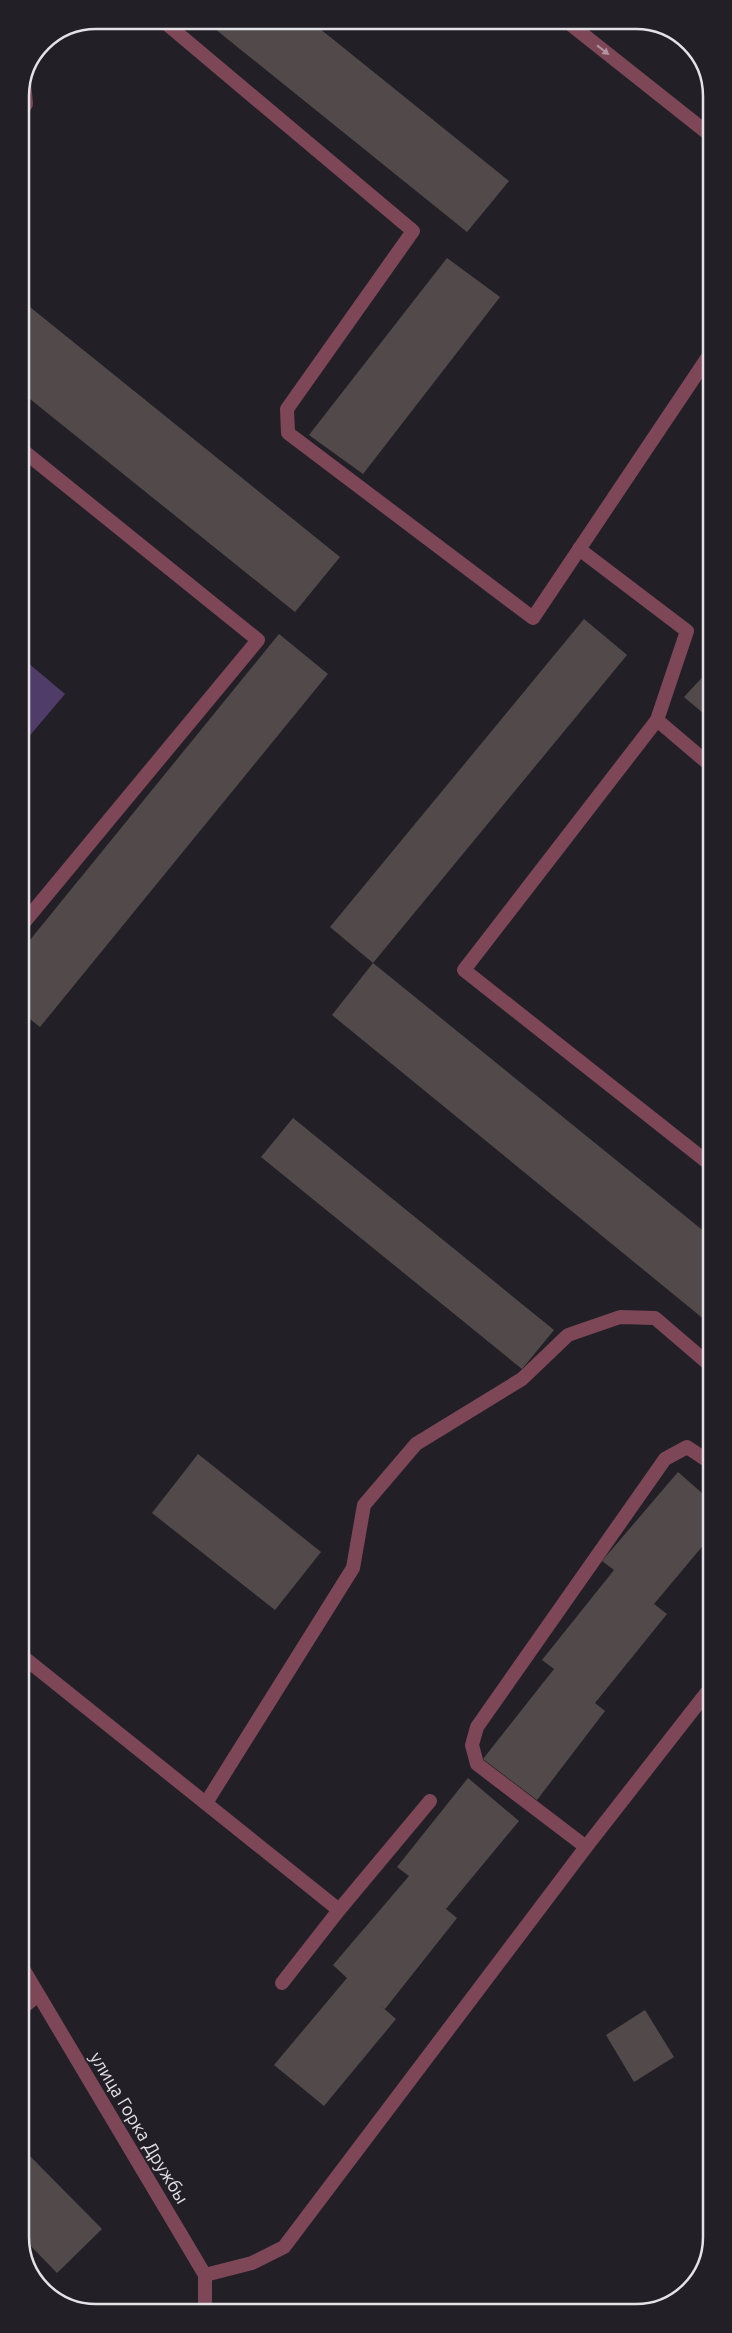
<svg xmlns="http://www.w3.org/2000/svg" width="732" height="2333" viewBox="0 0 732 2333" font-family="Ubuntu,sans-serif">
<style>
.green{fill:#503c69}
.building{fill:#524a4a}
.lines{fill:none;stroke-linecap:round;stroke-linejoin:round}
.service{stroke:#7d4758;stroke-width:14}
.minor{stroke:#7d4758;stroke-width:14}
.tertiary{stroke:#7d4758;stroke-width:14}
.oneway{fill:#b0949f}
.labels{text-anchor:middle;stroke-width:4;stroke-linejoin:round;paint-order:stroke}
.street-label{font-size:18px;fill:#e4e2e6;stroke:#222026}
.rim{fill:none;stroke:#e4e2e6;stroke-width:2.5}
</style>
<rect width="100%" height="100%" fill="#222026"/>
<polygon class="green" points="21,657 65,694 21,746"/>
<g class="building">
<polygon points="204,20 309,20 509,181 467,232"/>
<polygon points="447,258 500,297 363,474 309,435"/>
<polygon points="20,299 340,557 295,612 20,391"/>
<polygon points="584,619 627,655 373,963 330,927"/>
<polygon points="279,634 328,674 40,1027 21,1012 21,951"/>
<polygon points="710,669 710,719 684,697"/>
<polygon points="373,963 711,1237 711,1325 332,1015"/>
<polygon points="293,1118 554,1330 522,1369 261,1157"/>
<polygon points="198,1454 321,1552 275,1610 152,1513"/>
<polygon points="678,1472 711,1501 711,1536 654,1604 667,1614 595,1703 605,1711 537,1800 483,1759 554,1669 542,1660 614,1570 602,1561"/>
<polygon points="468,1778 519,1821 446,1909 457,1918 385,2009 380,2005 396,2019 324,2106 274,2065 347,1978 333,1965 409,1876 397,1867"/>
<polygon points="645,2010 674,2057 634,2082 606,2035"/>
<polygon points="22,2054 27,2058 22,2064"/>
<polygon points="24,2150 102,2229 57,2273 23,2238 22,2151"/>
</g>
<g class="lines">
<g class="service">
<polyline points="162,20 413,231 287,409 288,433 533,618 710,354"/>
<polyline points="20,113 26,104 24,83"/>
<polyline points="21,449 258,640 21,926"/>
<polyline points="579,549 687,631 657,720 464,970 711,1165"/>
<polyline points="657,720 710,765"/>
<polyline points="22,1656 339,1910 430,1801"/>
<polyline points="206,1803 353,1568 364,1505 416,1444 522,1379 568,1335 620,1317 655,1318 711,1366"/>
<polyline points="586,1847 477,1764 472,1745 477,1727 665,1459 687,1447 711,1463"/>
<polyline points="282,1983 339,1910"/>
<polyline points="22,2008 38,1995"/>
<polyline points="205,2275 252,2263 284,2247 586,1847 711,1687"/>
</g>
<polyline class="minor" points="22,1967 205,2275 205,2312"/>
<polyline class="tertiary" points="565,20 710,135"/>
</g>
<defs><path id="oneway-solid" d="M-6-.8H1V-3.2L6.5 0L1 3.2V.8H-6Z" transform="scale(1.25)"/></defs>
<use class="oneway" href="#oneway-solid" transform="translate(603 50) rotate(38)"/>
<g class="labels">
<g class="street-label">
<text transform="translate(139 2128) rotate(59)" y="6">улица Горка Дружбы</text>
</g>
</g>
<path d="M0 0H732V2333H0ZM96 29H636A67 67 0 0 1 703 96V2237A67 67 0 0 1 636 2304H96A67 67 0 0 1 29 2237V96A67 67 0 0 1 96 29Z" fill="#222026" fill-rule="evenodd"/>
<path class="rim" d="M96 29H636A67 67 0 0 1 703 96V2237A67 67 0 0 1 636 2304H96A67 67 0 0 1 29 2237V96A67 67 0 0 1 96 29Z"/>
</svg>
